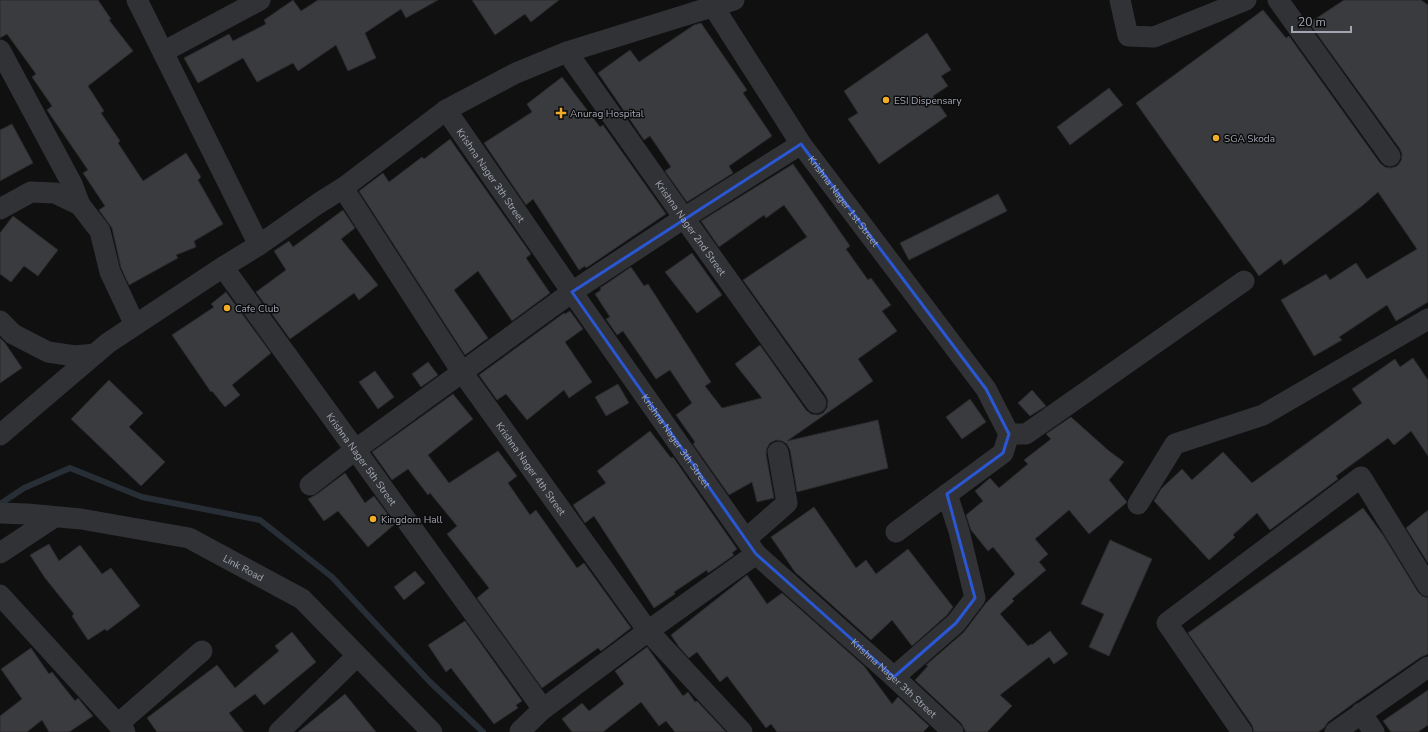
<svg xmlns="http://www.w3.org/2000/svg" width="1428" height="732" viewBox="0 0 1428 732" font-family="'Nunito Sans',sans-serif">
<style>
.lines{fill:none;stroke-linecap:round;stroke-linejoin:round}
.stream{stroke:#272e35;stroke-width:6}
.building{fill:#3a3b3e;stroke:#2a2a2d}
.minor{stroke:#313236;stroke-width:21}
.marked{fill:none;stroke:#2a57d4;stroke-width:3;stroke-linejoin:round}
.poi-dot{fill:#f1ad28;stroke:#0b0b0c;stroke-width:1.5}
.labels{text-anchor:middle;stroke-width:3;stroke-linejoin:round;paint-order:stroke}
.poi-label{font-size:10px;fill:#a1a6b2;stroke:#0b0b0c;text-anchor:start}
.street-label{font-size:10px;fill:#a1a6b2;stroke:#0b0b0c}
</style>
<rect width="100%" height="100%" fill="#101011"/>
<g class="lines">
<polyline class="stream" points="0,504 24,488 70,468 142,497 260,520 332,577 430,682 483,732"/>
</g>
<g class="building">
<polygon points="0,0 98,0 111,19 109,20 133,51 88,86 104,111 101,113 120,141 118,143 143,181 186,153 201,177 198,180 223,224 194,241 196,247 176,255 178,258 129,285 121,268 112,228 99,210 105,206 83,173 88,170 47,110 52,106 32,77 36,74 7,34 0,38"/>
<polygon points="293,0 301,11 318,0 438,0 406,18 401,9 365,33 376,58 348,71 336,45 298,71 293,63 257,82 243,58 198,83 184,58 229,34 233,41 266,24 264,20"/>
<polygon points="472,0 559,0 531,22 525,14 495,35"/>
<polygon points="1344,0 1421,0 1428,5 1428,302 1396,321 1387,305 1339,337 1342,340 1314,356 1281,300 1326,274 1330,280 1356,263 1367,279 1417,249 1378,192 1362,206 1284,265 1281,259 1259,276 1136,103 1263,10 1286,38 1289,36 1380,163 1385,167 1391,168 1397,166 1401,161 1402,154 1400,149 1309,23"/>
<polygon points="701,23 747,90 743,93 772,136 729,166 733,173 687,202 665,171 671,167 650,136 644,140 598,73 630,50 639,62 694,25"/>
<polygon points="927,33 951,70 941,76 948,86 933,96 947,116 879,164 848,119 858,113 844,91"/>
<polygon points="562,77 600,127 603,125 666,214 586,268 585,266 579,270 533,199 526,205 484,143 532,112 527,104"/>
<polygon points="1109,88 1123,105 1070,145 1057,127"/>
<polygon points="12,124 33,163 0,181 0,130"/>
<polygon points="450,139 531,254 526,258 550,293 512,321 478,271 454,290 488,338 465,355 359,191 383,173 389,182 422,157 424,159"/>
<polygon points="793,164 850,246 846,249 868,280 871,278 891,305 882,311 897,331 858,359 873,381 787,441 878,420 888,468 797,492 790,450 787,444 782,441 776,440 770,443 767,448 766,454 774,498 757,502 752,482 729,495 693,444 695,442 676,415 692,403 670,370 656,379 623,331 617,335 606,319 610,317 595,294 601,290 600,288 631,267 644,286 648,284 711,382 705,386 722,408 762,398 735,364 760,345 806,410 811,414 818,415 823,413 827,408 828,401 826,396 743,280 807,237 784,205 766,218 764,215 719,247 701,221"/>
<polygon points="998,194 1007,211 909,260 900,243"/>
<polygon points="343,210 355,228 341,239 378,285 359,300 354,293 290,339 256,292 286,270 274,251 289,241 293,247"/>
<polygon points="13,216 58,250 38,276 24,266 11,282 0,274 0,233"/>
<polygon points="692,253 722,295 697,313 665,272"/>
<polygon points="226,292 271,353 232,385 240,395 225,407 212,391 211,392 172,335 214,307 211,304"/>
<polygon points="570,311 583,329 565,342 592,382 569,398 564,390 527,420 506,394 497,400 479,375 564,313 565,314"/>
<polygon points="0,338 5,343 22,368 0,383"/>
<polygon points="1413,358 1428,380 1428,456 1411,431 1394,445 1388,438 1336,476 1338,479 1270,530 1257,513 1233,535 1235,537 1209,560 1154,501 1161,489 1182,469 1192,480 1223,452 1252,483 1362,403 1352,389 1395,359 1400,367"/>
<polygon points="428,362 438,375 421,387 412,374"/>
<polygon points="375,371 394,397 378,409 359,382"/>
<polygon points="109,380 143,413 129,427 165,462 141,486 71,419"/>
<polygon points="618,384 629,403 606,416 595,397"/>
<polygon points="1032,390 1046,406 1030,416 1018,403"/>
<polygon points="453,394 473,419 428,455 449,483 498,451 517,476 508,483 530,515 536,510 577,568 584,563 631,628 601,651 598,648 542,688 477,598 489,588 447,534 457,526 430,493 428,495 408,469 392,480 372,452"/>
<polygon points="970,399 986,422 962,439 946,417"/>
<polygon points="1071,417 1109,451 1124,462 1109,480 1127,502 1126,503 1089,534 1069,510 1035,539 1048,554 1039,562 1046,570 1012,599 1014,601 1000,614 1028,646 1031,644 1032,645 1050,631 1068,654 1054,664 1049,657 1000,695 1012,706 987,732 966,732 961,723 915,680 928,666 926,665 964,632 986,603 1015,574 993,547 988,551 971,530 966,515 983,501 975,491 990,478 999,488 1028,464 1024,460 1051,439 1046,434"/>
<polygon points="650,431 671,458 673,457 737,549 732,553 734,555 717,567 708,573 707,570 674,592 675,594 654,608 594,516 585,523 573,505 606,483 597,471"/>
<polygon points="345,473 365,503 374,496 395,524 368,547 338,511 324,521 308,499 317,494"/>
<polygon points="814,507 856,568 866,560 876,574 908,549 953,607 947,615 912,646 892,620 871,640 795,572 771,537"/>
<polygon points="1363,508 1383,535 1418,592 1422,596 1428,598 1428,654 1421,657 1354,703 1328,722 1324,728 1318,732 1254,732 1252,725 1188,633"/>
<polygon points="1428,510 1428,563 1406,528"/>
<polygon points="1110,540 1152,559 1109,656 1089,647 1104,614 1081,604"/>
<polygon points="49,544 59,561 80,545 102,574 111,568 140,606 107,631 105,629 88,640 72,616 74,614 45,578 30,555"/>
<polygon points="415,571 425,583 404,600 394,587"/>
<polygon points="747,575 767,604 782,593 864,666 892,704 898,697 929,726 923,732 777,732 771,724 766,728 727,676 720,682 697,652 689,658 679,647 671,635"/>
<polygon points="465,621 522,701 516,705 518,708 494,724 451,668 446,672 428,645"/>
<polygon points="292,632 316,662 264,705 255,694 229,713 244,732 157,732 147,718 217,665 235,688 279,651 275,646"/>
<polygon points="647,647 683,696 688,692 695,702 697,701 726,732 675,732 666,721 659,726 641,702 603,732 572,732 562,719 582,703 589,711 624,684 615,671"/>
<polygon points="31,648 49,674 52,672 75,701 78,698 93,716 69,732 49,732 42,720 27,732 0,732 0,716 22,699 1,669"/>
<polygon points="1428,690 1428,725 1418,732 1391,732 1383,721"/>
<polygon points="345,694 376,732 298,732"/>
</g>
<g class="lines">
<g class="minor">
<polyline points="137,0 259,245"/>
<polyline points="1120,0 1128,36 1154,37 1246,0"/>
<polyline points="1278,0 1390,156"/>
<path id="s1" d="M713,6L801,144L986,389L1009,434"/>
<polyline points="0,50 72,184 80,205"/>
<polyline points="163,52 260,0"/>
<path id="s2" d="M567,52L684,218L816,403"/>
<path id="s3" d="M446,110L572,292L756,554L894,677L953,732"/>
<path id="s4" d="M343,188L462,372L648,631L742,732"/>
<polyline points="0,209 31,192 55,193 80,205 100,231 110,272 135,325"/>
<path id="s5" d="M223,267L543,709"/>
<polyline points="0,321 13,334 48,352 75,356 95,354"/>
<polyline points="0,435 108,343 223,267 259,245 319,203 343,188 446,110 516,73 567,52 734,0"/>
<polyline points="310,485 355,450 572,292 684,218 801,144"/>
<polyline points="1138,504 1175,444 1263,415 1428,319"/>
<path id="s6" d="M0,513L27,514L81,519L189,538L302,599L432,732"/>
<polyline points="896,532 1003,453 1009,434 1026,434 1244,281"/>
<polyline points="746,539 787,503 778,452"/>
<polyline points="0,553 53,518"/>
<polyline points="0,595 125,732"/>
<polyline points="894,677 956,623 975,598 959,531 947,494"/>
<polyline points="1361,713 1374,732"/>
<polyline points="118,724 202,651"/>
<polyline points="520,731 543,709 648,631 756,554"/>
<polyline points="279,732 357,656"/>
<polyline points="1242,732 1167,623 1361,477 1428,586"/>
<polyline points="1335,732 1428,667"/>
</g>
</g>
<path class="marked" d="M801,144L986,389L1009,434L1003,453L947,494L975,598L956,623L894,677L756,554L572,292Z"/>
<g class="poi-dot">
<circle cx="886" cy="100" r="4"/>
<path d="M559 107h4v4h4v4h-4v4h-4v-4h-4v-4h4z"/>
<circle cx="1216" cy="138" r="4"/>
<circle cx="227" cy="308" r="4"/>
<circle cx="373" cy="519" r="4"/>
</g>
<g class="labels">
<g class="poi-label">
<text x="894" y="104">ESI Dispensary</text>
<text x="570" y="117">Anurag Hospital</text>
<text x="1224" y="142">SGA Skoda</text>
<text x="235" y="312">Cafe Club</text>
<text x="381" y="523">Kingdom Hall</text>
</g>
<g class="street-label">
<text dy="4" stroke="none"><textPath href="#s3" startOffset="79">Krishna Nager 3th Street</textPath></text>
<text dy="4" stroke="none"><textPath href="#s1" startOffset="235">Krishna Nager 1st Street</textPath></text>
<text dy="4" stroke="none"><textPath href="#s2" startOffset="215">Krishna Nager 2nd Street</textPath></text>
<text dy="4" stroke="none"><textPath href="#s3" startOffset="403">Krishna Nager 3th Street</textPath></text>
<text dy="4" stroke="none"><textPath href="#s5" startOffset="237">Krishna Nager 5th Street</textPath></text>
<text dy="4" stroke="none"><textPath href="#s4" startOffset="338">Krishna Nager 4th Street</textPath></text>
<text dy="4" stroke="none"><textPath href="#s6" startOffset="253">Link Road</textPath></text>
<text dy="4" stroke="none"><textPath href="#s3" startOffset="727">Krishna Nager 3th Street</textPath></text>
</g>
</g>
<path d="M1292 26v6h59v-6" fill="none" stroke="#a1a6b2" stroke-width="2"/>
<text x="1298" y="26" font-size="12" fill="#a1a6b2" stroke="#0b0b0c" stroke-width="3" paint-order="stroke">20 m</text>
</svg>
